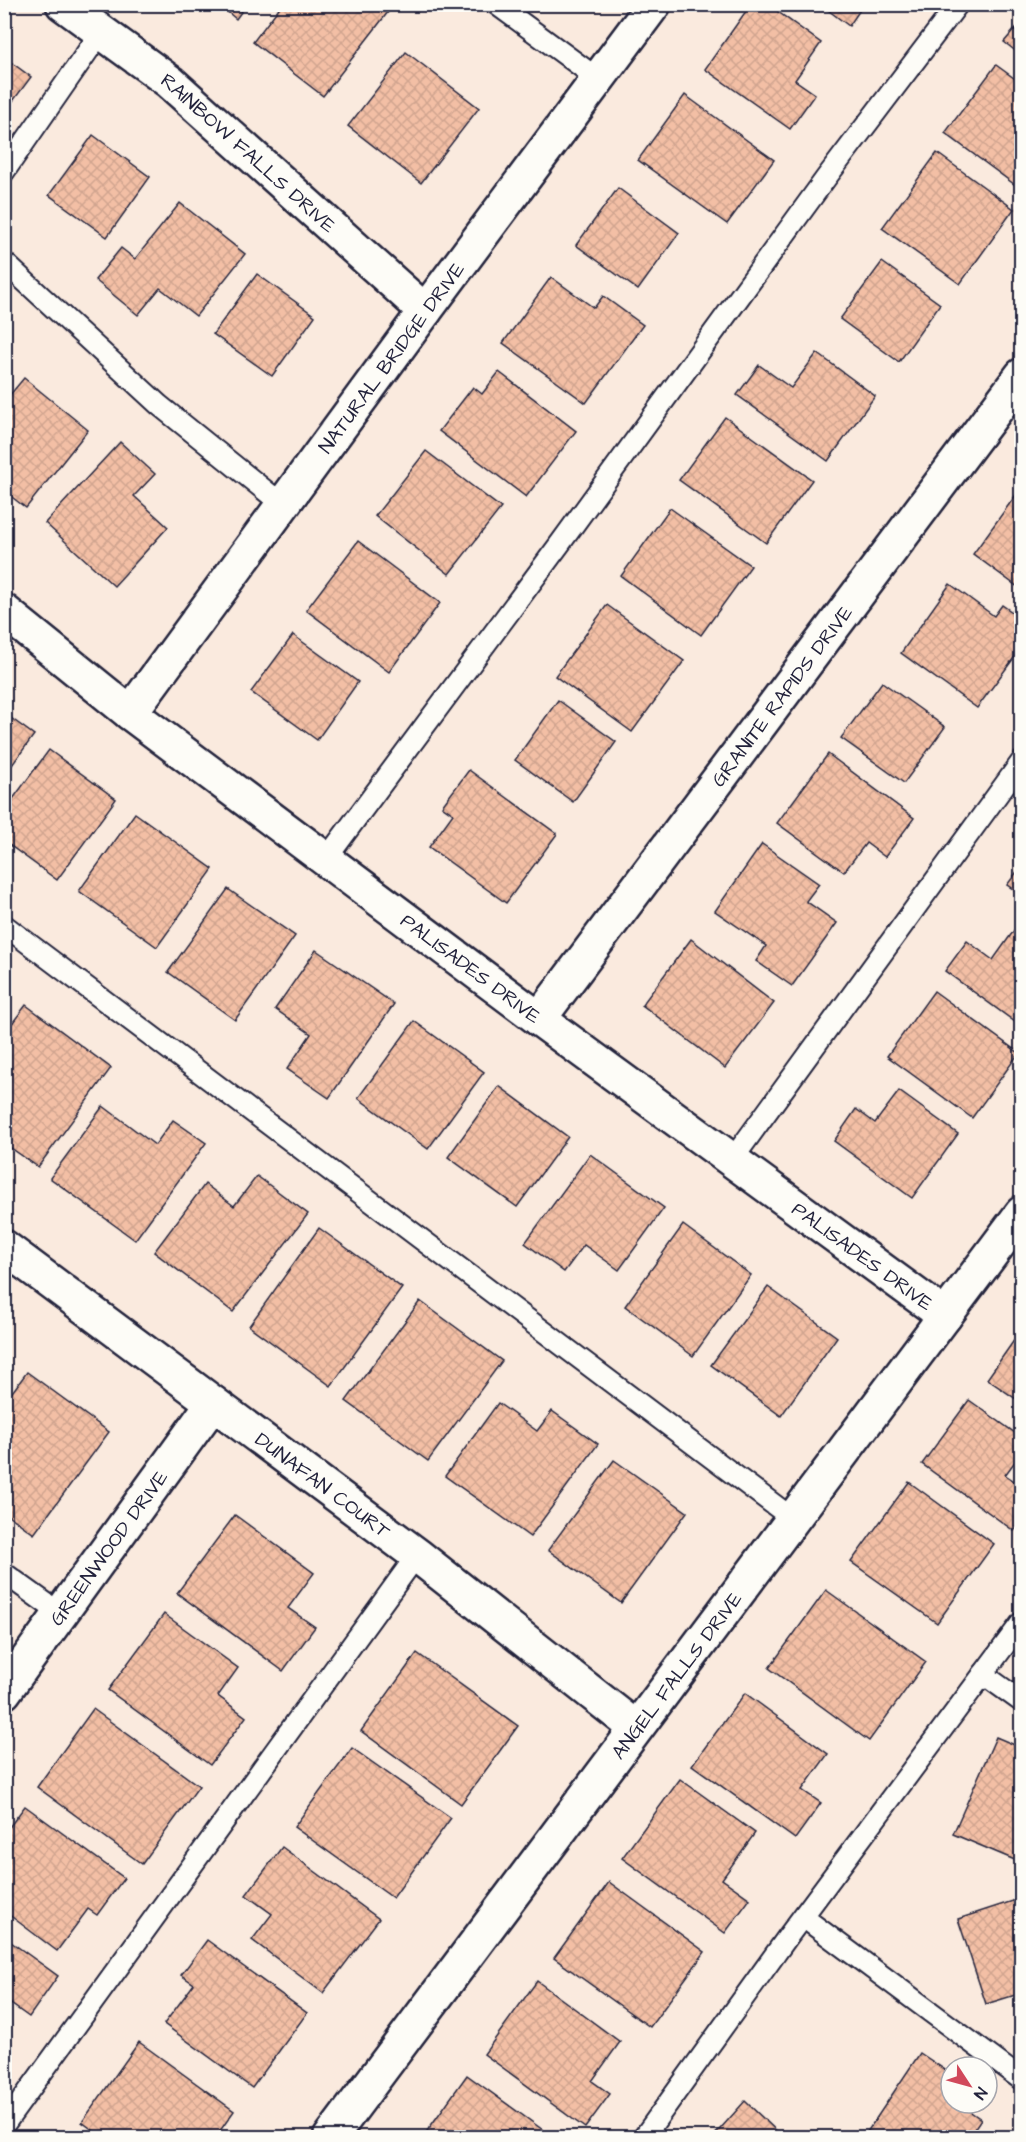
<svg xmlns="http://www.w3.org/2000/svg" width="1026" height="2142" viewBox="0 0 1026 2142" font-family="'Architects Daughter',sans-serif">
<style>
.building{fill:url(#building-cross-hatch);stroke:#22223b;stroke-width:1.5}
.lines{fill:none;stroke-linecap:round;stroke-linejoin:round}
.lane-casing{stroke:#22223b;stroke-width:24}
.street-casing{stroke:#22223b;stroke-width:38}
.lane{stroke:#fdfcf7;stroke-width:20}
.street{stroke:#fdfcf7;stroke-width:33}
.labels{text-anchor:middle;stroke-width:5;stroke-linejoin:round;paint-order:stroke}
.street-label{font-size:20px;fill:#22223b;stroke:#fdfcf7}
</style>
<defs>
<pattern id="building-cross-hatch" width="8" height="8" patternUnits="userSpaceOnUse" patternTransform="scale(1.5)"><rect width="8" height="8" fill="#f3bfa5"/><path d="M0 0l8 8M0 8l8-8" fill="none" stroke="#d0a48f"/></pattern>
</defs>
<rect width="100%" height="100%" fill="#faeade"/>
<filter id="ink" filterUnits="userSpaceOnUse"><feTurbulence type="fractalNoise" baseFrequency=".0167" numOctaves="2"/><feDisplacementMap in="SourceGraphic" scale="12" xChannelSelector="R" yChannelSelector="G"/><feConvolveMatrix kernelMatrix="1 2 1 2 8 2 1 2 1" color-interpolation-filters="sRGB"/></filter>
<g filter="url(#ink)">
<g class="building">
<polygon points="218,4 247,4 236,19"/>
<polygon points="282,4 378,4 388,12 323,96 253,42"/>
<polygon points="751,4 767,4 821,43 795,80 815,94 790,129 705,69"/>
<polygon points="820,4 864,4 849,26"/>
<polygon points="1022,21 1022,56 1004,42"/>
<polygon points="406,52 479,108 421,183 348,126"/>
<polygon points="4,57 31,77 4,113"/>
<polygon points="996,65 1022,84 1022,190 945,133"/>
<polygon points="685,95 774,160 727,224 638,160"/>
<polygon points="93,135 150,177 107,237 49,195"/>
<polygon points="937,153 1014,209 960,284 882,228"/>
<polygon points="618,188 679,233 638,290 576,245"/>
<polygon points="180,203 245,254 196,316 160,288 138,315 95,280 121,248 135,259"/>
<polygon points="882,262 940,304 899,362 840,319"/>
<polygon points="257,274 315,316 272,376 213,334"/>
<polygon points="551,277 594,308 603,296 643,325 586,403 503,343"/>
<polygon points="817,353 875,396 828,461 737,395 759,365 791,388"/>
<polygon points="499,372 576,431 526,497 439,431 473,387 482,394"/>
<polygon points="24,378 88,430 26,508 4,491 4,402"/>
<polygon points="725,417 812,480 766,543 679,480"/>
<polygon points="120,442 155,474 134,496 168,527 114,586 45,523"/>
<polygon points="426,451 501,508 449,574 375,516"/>
<polygon points="1021,488 1022,489 1022,590 973,554"/>
<polygon points="670,508 751,566 701,635 621,576"/>
<polygon points="358,541 440,603 389,672 306,610"/>
<polygon points="950,584 994,616 1002,605 1022,619 1022,647 977,708 901,653"/>
<polygon points="607,605 684,661 632,732 555,676"/>
<polygon points="293,635 358,682 317,740 251,692"/>
<polygon points="882,682 945,727 904,783 841,738"/>
<polygon points="558,700 616,742 573,802 515,760"/>
<polygon points="4,713 34,735 4,776"/>
<polygon points="49,750 116,799 57,880 4,841 4,811"/>
<polygon points="828,754 914,818 885,857 866,843 844,872 777,823"/>
<polygon points="469,770 557,834 506,903 429,847 453,814 442,806"/>
<polygon points="135,813 213,869 157,947 79,891"/>
<polygon points="762,844 819,884 806,901 837,923 792,986 756,961 766,946 715,911"/>
<polygon points="1022,865 1022,895 1007,885"/>
<polygon points="228,889 295,936 235,1020 168,972"/>
<polygon points="1020,922 1022,924 1022,1027 945,971 967,941 993,960"/>
<polygon points="691,939 774,1003 725,1068 642,1005"/>
<polygon points="316,950 394,1004 329,1098 287,1069 311,1034 275,1009"/>
<polygon points="934,991 1019,1053 972,1118 887,1056"/>
<polygon points="26,1005 111,1068 38,1167 4,1143 4,1034"/>
<polygon points="414,1021 484,1072 428,1149 358,1098"/>
<polygon points="499,1086 568,1137 517,1207 448,1157"/>
<polygon points="899,1091 958,1134 912,1198 834,1141 856,1109 875,1123"/>
<polygon points="103,1106 155,1145 173,1120 206,1143 135,1240 50,1178"/>
<polygon points="590,1154 664,1208 619,1270 584,1245 564,1272 525,1243"/>
<polygon points="257,1176 308,1214 233,1312 154,1252 205,1184 234,1206"/>
<polygon points="683,1225 751,1275 693,1356 625,1306"/>
<polygon points="319,1228 402,1288 331,1386 249,1326"/>
<polygon points="768,1287 837,1337 781,1416 711,1365"/>
<polygon points="420,1301 502,1361 428,1461 346,1401"/>
<polygon points="1022,1329 1022,1403 987,1379"/>
<polygon points="27,1372 109,1432 34,1534 4,1512 4,1403"/>
<polygon points="969,1400 1022,1438 1022,1452 1005,1475 1022,1486 1022,1521 1014,1531 922,1464"/>
<polygon points="498,1403 537,1431 552,1411 598,1444 530,1537 445,1476"/>
<polygon points="614,1460 687,1512 621,1603 548,1550"/>
<polygon points="909,1482 994,1544 937,1623 851,1562"/>
<polygon points="235,1515 314,1573 288,1608 315,1627 283,1671 177,1593"/>
<polygon points="826,1590 926,1662 869,1741 769,1668"/>
<polygon points="164,1614 238,1668 218,1696 246,1717 210,1765 108,1690"/>
<polygon points="417,1653 518,1726 461,1804 361,1731"/>
<polygon points="745,1693 828,1754 802,1790 821,1803 795,1839 692,1765"/>
<polygon points="93,1709 199,1786 142,1864 37,1787"/>
<polygon points="996,1737 1022,1748 1022,1863 953,1834"/>
<polygon points="352,1748 451,1818 393,1898 294,1827"/>
<polygon points="680,1779 755,1833 722,1879 750,1899 725,1933 622,1858"/>
<polygon points="25,1806 124,1878 97,1915 88,1909 57,1951 4,1911 4,1834"/>
<polygon points="282,1847 379,1919 323,1993 252,1940 272,1914 246,1895"/>
<polygon points="609,1882 705,1952 650,2027 554,1958"/>
<polygon points="1022,1898 1022,1993 986,2004 958,1919"/>
<polygon points="4,1937 58,1976 29,2017 4,1999"/>
<polygon points="207,1940 307,2013 252,2088 164,2024 194,1984 181,1975"/>
<polygon points="537,1981 620,2042 592,2081 610,2094 585,2128 484,2054"/>
<polygon points="139,2042 234,2111 215,2138 104,2138 82,2122"/>
<polygon points="920,2053 951,2074 951,2094 948,2097 951,2099 951,2103 957,2103 981,2119 968,2138 863,2138"/>
<polygon points="467,2075 554,2138 422,2138"/>
<polygon points="745,2101 784,2138 712,2138"/>
</g>
<g class="lines">
<g class="lane-casing">
<g id="lane">
<polyline points="496,4 598,79"/>
<polyline points="4,172 101,32"/>
<polyline points="4,262 159,405 283,505"/>
<polyline points="326,859 559,545 826,178 958,4"/>
<polyline points="4,925 793,1519"/>
<polyline points="732,1160 1022,761"/>
<polyline points="4,1573 61,1614"/>
<polyline points="983,1674 1022,1702"/>
<polyline points="803,1917 1022,2080"/>
<polyline points="4,2125 417,1555"/>
<polyline points="643,2138 789,1935 1022,1622"/>
</g>
</g>
<g class="street-casing">
<g id="street">
<path id="s1" d="M63,4L170,82L425,311"/>
<path id="s2" d="M4,611L130,713L539,1019L945,1316"/>
<path id="s3" d="M130,713L425,311L654,4"/>
<path id="s4" d="M539,1019L1022,375"/>
<path id="s5" d="M4,1247L417,1555L636,1728"/>
<path id="s6" d="M4,1692L213,1403"/>
<path id="s7" d="M330,2138L1022,1213"/>
</g>
</g>
<use href="#lane" class="lane"/>
<use href="#street" class="street"/>
</g>
</g>
<g class="labels">
<g class="street-label">
<text dy="7" stroke="none"><textPath href="#s1" startOffset="238">RAINBOW FALLS DRIVE</textPath></text>
<text dy="7" stroke="none"><textPath href="#s3" startOffset="441">NATURAL BRIDGE DRIVE</textPath></text>
<text dy="7" stroke="none"><textPath href="#s4" startOffset="404">GRANITE RAPIDS DRIVE</textPath></text>
<text dy="7" stroke="none"><textPath href="#s2" startOffset="588">PALISADES DRIVE</textPath></text>
<text dy="7" stroke="none"><textPath href="#s2" startOffset="1074">PALISADES DRIVE</textPath></text>
<text dy="7" stroke="none"><textPath href="#s5" startOffset="398">DUNAFAN COURT</textPath></text>
<text dy="7" stroke="none"><textPath href="#s6" startOffset="178">GREENWOOD DRIVE</textPath></text>
<text dy="7" stroke="none"><textPath href="#s7" startOffset="578">ANGEL FALLS DRIVE</textPath></text>
</g>
</g>
<rect width="1026" height="2142" fill="none" stroke="#fdfcf7" stroke-width="24"/>
<rect x="12" y="12" width="1002" height="2118" fill="none" stroke="#22223b" stroke-width="2" filter="url(#ink)"/>
<g transform="translate(969 2085) rotate(126)"><circle r="28" fill="#fdfcf7" stroke="#a5a5ac" stroke-width="1.5"/>
<path d="M0-4.5L10 22L0 15L-10 22Z" fill="#d1495b"/>
<text y="-9" font-size="16" font-weight="bold" text-anchor="middle" fill="#22223b">N</text>
</g>
</svg>
